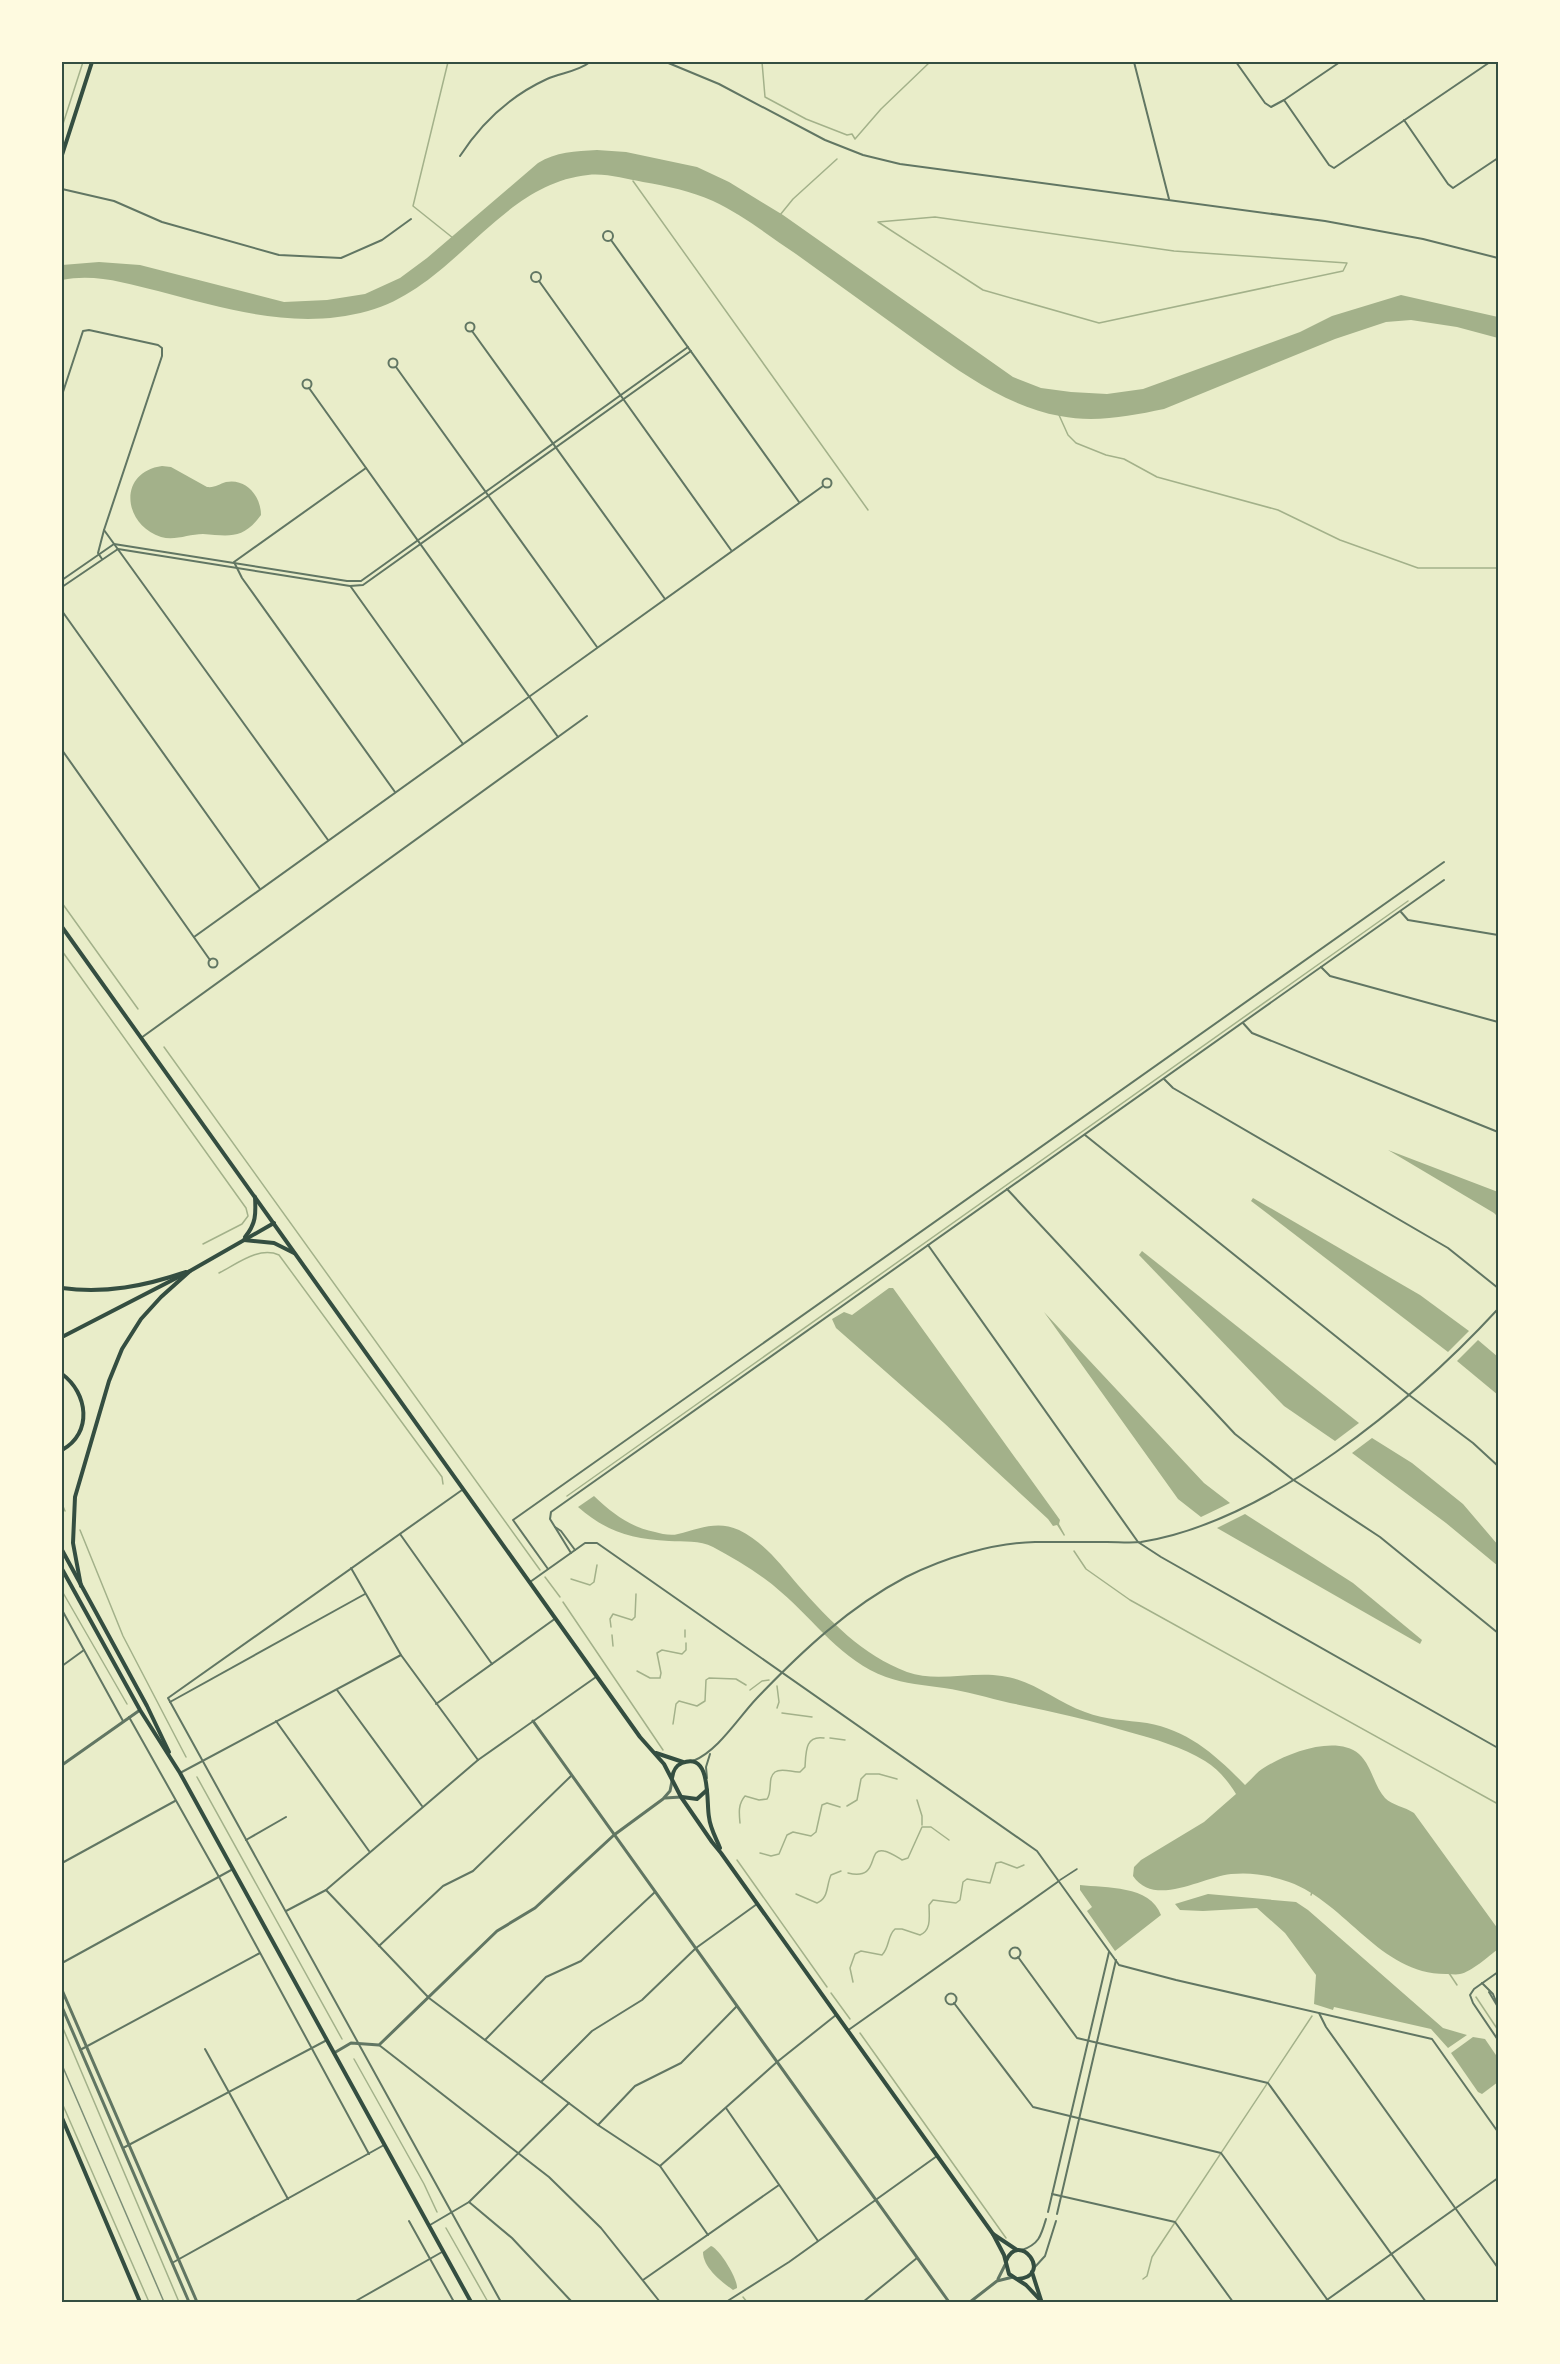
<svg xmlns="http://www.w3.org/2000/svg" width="1560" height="2364" viewBox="0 0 1560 2364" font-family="Raleway,sans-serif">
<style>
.water{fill:#a3b18a}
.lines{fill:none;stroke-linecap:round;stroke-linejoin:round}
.stream{stroke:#a3b18a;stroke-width:1.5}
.service{stroke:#617663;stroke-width:1.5}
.minor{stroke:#617663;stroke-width:2}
.tertiary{stroke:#617663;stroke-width:3}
.secondary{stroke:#344e41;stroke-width:4}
.primary{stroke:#344e41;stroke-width:4}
.rail{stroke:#7c8e77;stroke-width:1.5}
.neatline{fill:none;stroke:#344e41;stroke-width:2}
</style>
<rect width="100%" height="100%" fill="#e9edc9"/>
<g class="water">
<path d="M597,150L626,152L697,167L729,182L783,215L1013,377L1041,388L1071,392L1107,394L1143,389L1300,332L1332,316L1401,295L1498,317V338L1457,327L1411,320L1386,322L1335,339L1164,409C1130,416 1095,423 1060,416C1010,407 966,376 925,347C882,316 839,285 796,254C769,236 743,215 713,201C691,191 667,186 643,182C626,179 606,173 588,175C499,184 455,287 368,311C296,331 227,309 158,291C126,283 94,273 62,280V265L99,262L140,265L284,302L327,300L365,294L400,278L427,258L538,163C556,152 575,151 597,150Z"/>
<path d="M162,466L171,467L207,487C215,488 219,484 226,482C247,478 261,497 261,515C243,540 229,536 203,534C189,534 175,541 161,537C122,524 118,472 162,466Z"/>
<polygon points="1388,1150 1498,1192 1498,1217 1494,1213"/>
<polygon points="1253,1198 1420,1295 1469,1331 1448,1352 1251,1201"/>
<polygon points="1142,1251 1359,1423 1335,1441 1284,1406 1139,1255"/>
<polygon points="889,1288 893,1288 1060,1520 1059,1524 1065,1535 1064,1536 1057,1525 1053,1526 1048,1519 944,1423 836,1328 832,1319 844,1312 852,1315"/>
<polygon points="1044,1312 1204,1483 1230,1503 1201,1517 1178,1499"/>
<polygon points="1478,1340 1498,1357 1498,1395 1457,1361"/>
<polygon points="1372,1438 1412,1463 1463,1504 1498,1545 1498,1566 1446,1523 1352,1453"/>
<path d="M594,1496C613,1514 630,1527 655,1532C662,1534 671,1536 678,1534C699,1529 717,1520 739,1530C765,1543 780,1564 798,1585C830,1621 862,1655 907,1672C937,1683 971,1671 1002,1676C1033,1680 1056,1702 1085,1712C1106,1720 1126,1720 1147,1723C1188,1730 1217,1756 1245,1785C1251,1780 1256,1773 1262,1769C1285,1754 1335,1734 1359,1754C1372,1766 1374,1786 1385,1798C1392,1805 1405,1807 1414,1813L1498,1929V1949C1489,1956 1471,1972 1460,1974C1456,1975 1451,1974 1447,1974C1380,1975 1347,1903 1289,1882C1270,1875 1251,1872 1231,1874C1202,1877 1155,1908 1133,1876L1134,1867L1141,1860L1204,1822L1236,1794C1228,1781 1218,1769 1205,1761C1182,1747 1155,1739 1129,1732C1090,1720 1050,1711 1010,1703C988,1698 966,1691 944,1688C924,1685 905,1684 886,1677C842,1661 815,1621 781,1592C761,1574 737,1560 713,1547C700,1540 683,1542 669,1541C631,1539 607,1532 578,1507Z"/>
<polygon points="1245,1514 1353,1583 1422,1640 1420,1644 1217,1528"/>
<path d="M1080,1885C1106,1888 1150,1885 1161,1915L1115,1951L1087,1911L1092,1907L1080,1890Z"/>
<polygon points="1208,1894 1296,1902 1308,1910 1443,2028 1467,2035 1448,2048 1431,2029 1334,2007 1333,2010 1314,2004 1316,1975 1285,1933 1257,1908 1203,1911 1180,1910 1175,1904"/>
<polygon points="1473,2037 1485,2039 1498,2058 1498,2082 1482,2094 1478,2092 1451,2053"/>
<path d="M711,2246C720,2249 738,2280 737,2288L733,2290C722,2282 703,2268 703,2252Z"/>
</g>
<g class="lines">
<g class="stream">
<polyline points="448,62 413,206 453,238"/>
<polyline points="762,62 765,97 806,119 847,135 852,134 855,139 881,109 930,62"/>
<polyline points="62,127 83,62"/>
<polyline points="633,181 868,510"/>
<polyline points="780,215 793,199 837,159"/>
<polygon points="935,217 1174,251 1347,263 1343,271 1099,323 983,290 878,222"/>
<polyline points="1059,415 1068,435 1076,443 1106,455 1124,459 1157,477 1278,510 1340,540 1418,568 1498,568"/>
<polyline points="62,903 138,1009"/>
<polyline points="62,951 246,1208 248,1216 242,1224 203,1244"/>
<polyline points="164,1047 540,1570"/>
<path d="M219,1273C237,1264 259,1246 279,1255L442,1477L443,1484"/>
<polyline points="567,1496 1408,901"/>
<polyline points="62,1504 65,1511"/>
<polyline points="80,1530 123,1636 186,1757"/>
<polyline points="1074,1551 1086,1569 1130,1600 1498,1804"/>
<polyline points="545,1577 560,1597"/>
<polyline points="571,1579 590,1585 594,1582 597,1565"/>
<polyline points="62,1591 127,1704"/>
<polyline points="563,1602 663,1750"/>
<polyline points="611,1627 610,1619 613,1614 632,1620 635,1617 636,1594"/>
<polyline points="685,1630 685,1637"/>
<polyline points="612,1635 613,1646"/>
<polyline points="637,1671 650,1678 660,1678 661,1673 657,1653 662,1650 682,1654 686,1650 686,1643"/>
<polyline points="777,1686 779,1702 777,1708"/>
<polyline points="750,1690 762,1681 769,1680"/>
<polyline points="782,1713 812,1717"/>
<polyline points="673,1724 676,1704 679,1701 697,1706 705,1701 706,1680 709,1678 736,1679 746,1685"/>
<polyline points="830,1738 845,1740"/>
<polyline points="197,1777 342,2039"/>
<polyline points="917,1800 922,1816 922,1825"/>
<polyline points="847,1806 857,1800 861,1779 866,1774 879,1774 897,1779"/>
<path d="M740,1823C739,1813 738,1804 745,1796L759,1800L767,1799C773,1791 767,1778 775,1772C782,1767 793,1773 800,1772L805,1767C806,1752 805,1735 824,1738"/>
<polyline points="760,1853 771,1856 779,1854 787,1835 793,1832 811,1836 816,1832 822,1805 827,1803 840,1807"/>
<polyline points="737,1860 827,1987"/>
<path d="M848,1873C881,1881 866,1847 884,1851C890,1852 897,1857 902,1860L908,1858L922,1827H931L949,1840"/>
<path d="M796,1894L817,1903C829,1898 826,1886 831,1875L841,1871"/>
<polyline points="1311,1895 1312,1892"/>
<polyline points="1449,1973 1457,1985"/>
<path d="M853,1982L850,1968L855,1954L861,1951L882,1955C890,1947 887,1936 895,1929H902L920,1935C932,1930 929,1916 929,1905L933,1900L956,1903L960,1900L963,1882L967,1879L990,1883L996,1863L1001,1862L1017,1868L1024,1865"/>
<polyline points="831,1993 850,2019"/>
<polyline points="1476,1997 1498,2030"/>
<polyline points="62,2026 179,2302"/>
<polyline points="860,2033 1006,2238"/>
<polyline points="354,2059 424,2184 437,2212"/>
<polyline points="62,2103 149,2302"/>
<polyline points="446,2228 488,2302"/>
<polyline points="1143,2279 1147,2276 1152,2257 1312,2016"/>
<polyline points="743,2297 747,2302"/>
</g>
<polyline class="service" points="1060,1880 1077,1869"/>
<g class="minor">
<polyline points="666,62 719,84 825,140 863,155 900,164 1325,221 1423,239 1498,258"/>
<polyline points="1134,62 1169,199"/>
<polyline points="1236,62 1265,103 1271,107 1284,100 1340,62"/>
<polyline points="1284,100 1329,165 1334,168 1490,62"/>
<polyline points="1404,120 1448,184 1453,188 1498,158"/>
<path d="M460,156C482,122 510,96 547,79C561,73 579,71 590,62"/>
<polyline points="62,189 114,201 162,222 279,255 341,258 382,240 411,219"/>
<circle cx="608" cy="236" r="5"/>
<polyline points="611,240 799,502"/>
<circle cx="536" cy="277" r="5"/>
<polyline points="539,281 731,550"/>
<circle cx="470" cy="327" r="4.5"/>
<polyline points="472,331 665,599"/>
<circle cx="393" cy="363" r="4.5"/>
<polyline points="396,367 597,647"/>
<circle cx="307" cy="384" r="4.5"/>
<polyline points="309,388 558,737"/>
<polyline points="62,395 83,331 89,330 158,345 162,348 162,356 104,530 98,553 102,559"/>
<polyline points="366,468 234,562 242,578 395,792"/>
<circle cx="827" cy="483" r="4.5"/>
<polyline points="104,530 328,840"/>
<polyline points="62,580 114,544 347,581 361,581 688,347"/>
<polyline points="62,587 118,549 350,586 363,585 691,351"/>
<polyline points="351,587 463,744"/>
<polyline points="62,611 260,889"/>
<polyline points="62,750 210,960"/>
<polyline points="1401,912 1408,920 1498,935"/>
<polyline points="194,937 823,486"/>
<circle cx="213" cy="963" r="4.5"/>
<polyline points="1321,967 1330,976 1498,1022"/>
<polyline points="1243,1023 1252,1033 1498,1132"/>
<polyline points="141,1038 587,716"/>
<polyline points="1164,1079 1173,1088 1448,1248 1498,1288"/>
<polyline points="1085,1135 1409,1395 1473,1443 1498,1466"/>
<polyline points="1007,1189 1235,1434 1292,1479 1380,1537 1498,1633"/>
<polyline points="928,1245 1138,1542 1161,1557 1498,1748"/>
<polyline points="462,1490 168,1698 501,2302"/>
<polyline points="555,1527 561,1531 575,1550"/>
<polyline points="400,1534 492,1664"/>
<polyline points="571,1553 550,1519 551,1512 1444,880"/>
<polyline points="351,1568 401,1655 478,1760"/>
<polyline points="548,1569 513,1520 1444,862"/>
<polyline points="530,1582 585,1543 597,1543 1037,1851 1119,1965 1176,1980 1432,2039 1498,2132"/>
<polyline points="62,1610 123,1721"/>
<polyline points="62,1666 84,1650"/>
<polyline points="337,1690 422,1806"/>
<polyline points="170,1702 365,1594"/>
<polyline points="436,1704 556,1618"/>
<polyline points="129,1717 219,1877 369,2154"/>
<polyline points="276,1721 369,1851"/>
<path d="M693,1761C718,1751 738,1718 757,1698C802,1651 849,1607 906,1577C944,1558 992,1543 1035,1542C1059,1542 1083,1542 1107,1542C1118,1542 1130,1543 1141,1542C1268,1522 1413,1401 1498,1309"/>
<polyline points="180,1773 401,1655"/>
<polyline points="707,1778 706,1767 710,1754"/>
<polyline points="246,1840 286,1817"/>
<polyline points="62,1863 175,1801"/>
<polyline points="326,1890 429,1998 598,2125 660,2166 708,2235"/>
<polyline points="286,1911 326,1890 478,1760 596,1677"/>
<polyline points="379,1946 443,1886 473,1871 571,1776"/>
<circle cx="1015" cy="1953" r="5.5"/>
<polyline points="1018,1957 1077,2038 1268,2083 1426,2302"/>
<polyline points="62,1963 233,1869"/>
<polyline points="1498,1972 1474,1989 1470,1995 1473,2003 1498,2040"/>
<polyline points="1482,1983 1493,1994 1497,2004"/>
<polyline points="1489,1992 1498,2007"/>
<circle cx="951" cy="1999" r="5.5"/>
<polyline points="954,2003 1033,2107 1221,2153 1329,2302"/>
<polyline points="1319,2013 1326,2027 1498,2268"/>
<polyline points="847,2031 1059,1881"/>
<polyline points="485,2040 546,1977 581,1961 655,1892"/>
<polyline points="379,2045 549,2177 601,2228 660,2302"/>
<polyline points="205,2049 288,2199"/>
<polyline points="80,2050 260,1953"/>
<polyline points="541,2082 592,2031 642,2000 696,1948 757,1904"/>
<polyline points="726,2108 818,2241"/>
<polyline points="598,2125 635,2086 681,2063 737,2006"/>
<polyline points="123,2148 327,2040"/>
<polyline points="660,2166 777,2062 836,2015"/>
<polyline points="1052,2194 1175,2222 1233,2302"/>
<polyline points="469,2202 512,2238 572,2302"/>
<polyline points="1048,2212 1109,1952"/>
<polyline points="1057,2214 1116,1960"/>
<polyline points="409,2221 454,2302"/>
<polyline points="430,2225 469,2202 569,2103"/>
<path d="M1022,2250C1039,2244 1041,2236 1046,2219"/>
<polyline points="172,2263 384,2145"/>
<polyline points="1034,2268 1045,2256 1056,2221"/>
<polyline points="643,2280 779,2185"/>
<polyline points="354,2302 442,2252"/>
<polyline points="726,2302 789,2262 937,2156"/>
<polyline points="863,2302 917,2258"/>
<polyline points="1324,2302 1498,2178"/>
</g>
<g class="tertiary">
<polyline points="533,1721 949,2302"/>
<polyline points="62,1765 140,1710"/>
<polyline points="665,1798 681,1797"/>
<polyline points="62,1990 197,2302"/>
<polyline points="62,2007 189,2302"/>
<polyline points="334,2053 351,2043 379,2045 497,1931 535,1908 614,1835 663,1799 670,1791 672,1781"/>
<polyline points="998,2279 1005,2265"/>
<polyline points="970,2302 997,2281 1013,2277"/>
</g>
<g class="secondary">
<polyline points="62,155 92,62"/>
<polyline points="62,927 640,1737 664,1764 681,1797 712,1842 721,1853 993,2234 1004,2255 1009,2274 1026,2285 1042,2302"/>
<path d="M245,1237C256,1224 256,1214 255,1197"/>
<polyline points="244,1240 274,1243 294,1253"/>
<polyline points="62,1337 190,1271 274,1223"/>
<polyline points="656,1753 683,1762"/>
<path d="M672,1778C673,1771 675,1766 682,1763C712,1751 706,1802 709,1817C710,1828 716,1838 720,1848"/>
<polyline points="682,1797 697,1799 707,1790"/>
<polyline points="62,2118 140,2302"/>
<polyline points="993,2234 1017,2250"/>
<path d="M1006,2261C1019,2229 1054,2276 1018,2279"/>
<polyline points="1032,2272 1041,2300"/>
</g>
<g class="primary">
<path d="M62,1288C105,1294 145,1286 186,1272"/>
<path d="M62,1374C88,1393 93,1433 62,1450"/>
<polyline points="62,1550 147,1706 169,1752"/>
<polyline points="62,1569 140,1710 180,1773 471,2302"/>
<polyline points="81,1586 73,1543 75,1497 109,1381 122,1349 141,1319 161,1297 190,1271"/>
</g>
<polyline class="rail" points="62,2065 164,2302"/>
</g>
<rect width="1560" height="2364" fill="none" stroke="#fefae0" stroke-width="126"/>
<rect x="63" y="63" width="1434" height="2238" class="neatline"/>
</svg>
